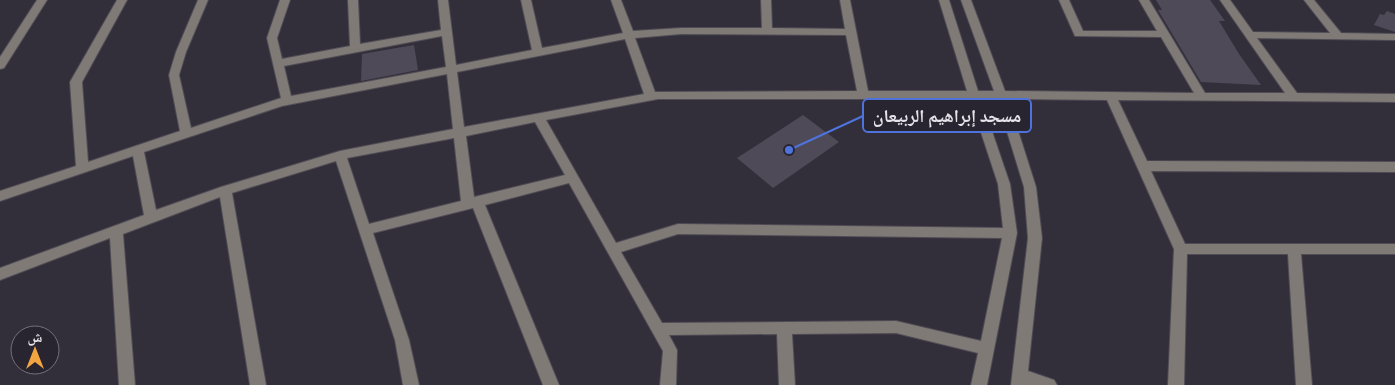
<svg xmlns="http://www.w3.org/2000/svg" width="1395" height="385" viewBox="0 0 1395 385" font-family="Manrope,'Noto Naskh Arabic',sans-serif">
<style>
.building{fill:#4f4a57}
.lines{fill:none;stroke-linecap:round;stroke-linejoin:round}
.minor-casing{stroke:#504c56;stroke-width:2}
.minor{fill:#7f7a75;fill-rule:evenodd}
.leader{fill:none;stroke:#4f73dd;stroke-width:2}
.callout-dot{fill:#4f73dd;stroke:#292530;stroke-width:2}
.callout{fill:#292530;stroke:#4f73dd;stroke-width:2}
.callout-label{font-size:18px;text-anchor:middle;font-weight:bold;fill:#e6e3eb}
</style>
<rect width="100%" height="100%" fill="#332f3a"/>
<g class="building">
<polygon points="1156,0 1210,0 1225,21 1219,21 1239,54 1261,85 1201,82 1158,10 1162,10"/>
<polygon points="1387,11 1395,14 1395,32 1374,25 1380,14 1384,15"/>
<polygon points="414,45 418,70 361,81 362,54"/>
<polygon points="803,115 839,142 773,188 737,158"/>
</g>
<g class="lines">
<g class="minor-casing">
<g id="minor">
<polygon points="37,0 47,0 4,68 0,69 0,57"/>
<path d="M117,0H127L82,82L88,162L180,131L169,75L176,52L198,0H208L186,52L179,75L191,128L281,98L267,38L280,0H290L277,38L282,59L350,46L348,0H358L360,44L441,30L438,0H448L456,65L532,50L521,0H531L542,48L623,33L611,0H621L633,31L681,28H762L761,0H771L772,28L845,29L840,0H850L868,91H967L939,0H949L978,91H994L961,0H971L1005,91L1194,93L1161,37L1075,36L1059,0H1069L1083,31H1157L1139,0H1149L1205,93H1285L1220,0H1230L1253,32L1330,33L1304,0H1314L1341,33L1395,34V40L1257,38L1297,93L1395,94V102L1118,100L1147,161L1395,162V172L1151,171L1185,244H1395V254H1301L1312,385H1296L1288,254H1187L1184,385H1168L1174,249L1107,100L1008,99L1036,187L1042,238L1028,371L1054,380L1057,385H1011L1028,238L1024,187L997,99H981L1010,184L1017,233L987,385H971L978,353L896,333L792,334L795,385H779L777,334L669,335L677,350L676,385H660L663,351L569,183L485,205L559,385H543L473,208L373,233L409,340L419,385H403L395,340L336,161L232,193L266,385H250L220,197L123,234L135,385H119L110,238L0,280V268L144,215L133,156L0,201V191L76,166L70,82ZM681,34L846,35L857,91L655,92L635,38ZM442,36L446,67L291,96L284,66ZM625,39L644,94L464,127L457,72ZM447,74L453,129L340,151L221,187L156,210L144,152L282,106ZM658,99H970L998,184L1003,228L678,224L616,243L546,120ZM535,122L565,175L474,197L466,136ZM454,138L461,201L369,224L347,158ZM678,234L1002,238L981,341L896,321L662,323L621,252Z"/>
</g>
</g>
<use href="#minor" class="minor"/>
</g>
<path class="leader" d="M789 150L863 116"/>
<circle class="callout-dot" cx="789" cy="150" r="5"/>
<rect class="callout" x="863" y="99" width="168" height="33" rx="5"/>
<g class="callout-label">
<text x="947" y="122">مسجد إبراهيم الربيعان</text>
</g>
<g transform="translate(35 350)"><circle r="24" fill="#292530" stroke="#75717b"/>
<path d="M0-4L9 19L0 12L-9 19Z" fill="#f2a541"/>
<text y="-8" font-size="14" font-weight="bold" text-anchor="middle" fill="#e6e3eb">ش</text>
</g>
</svg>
